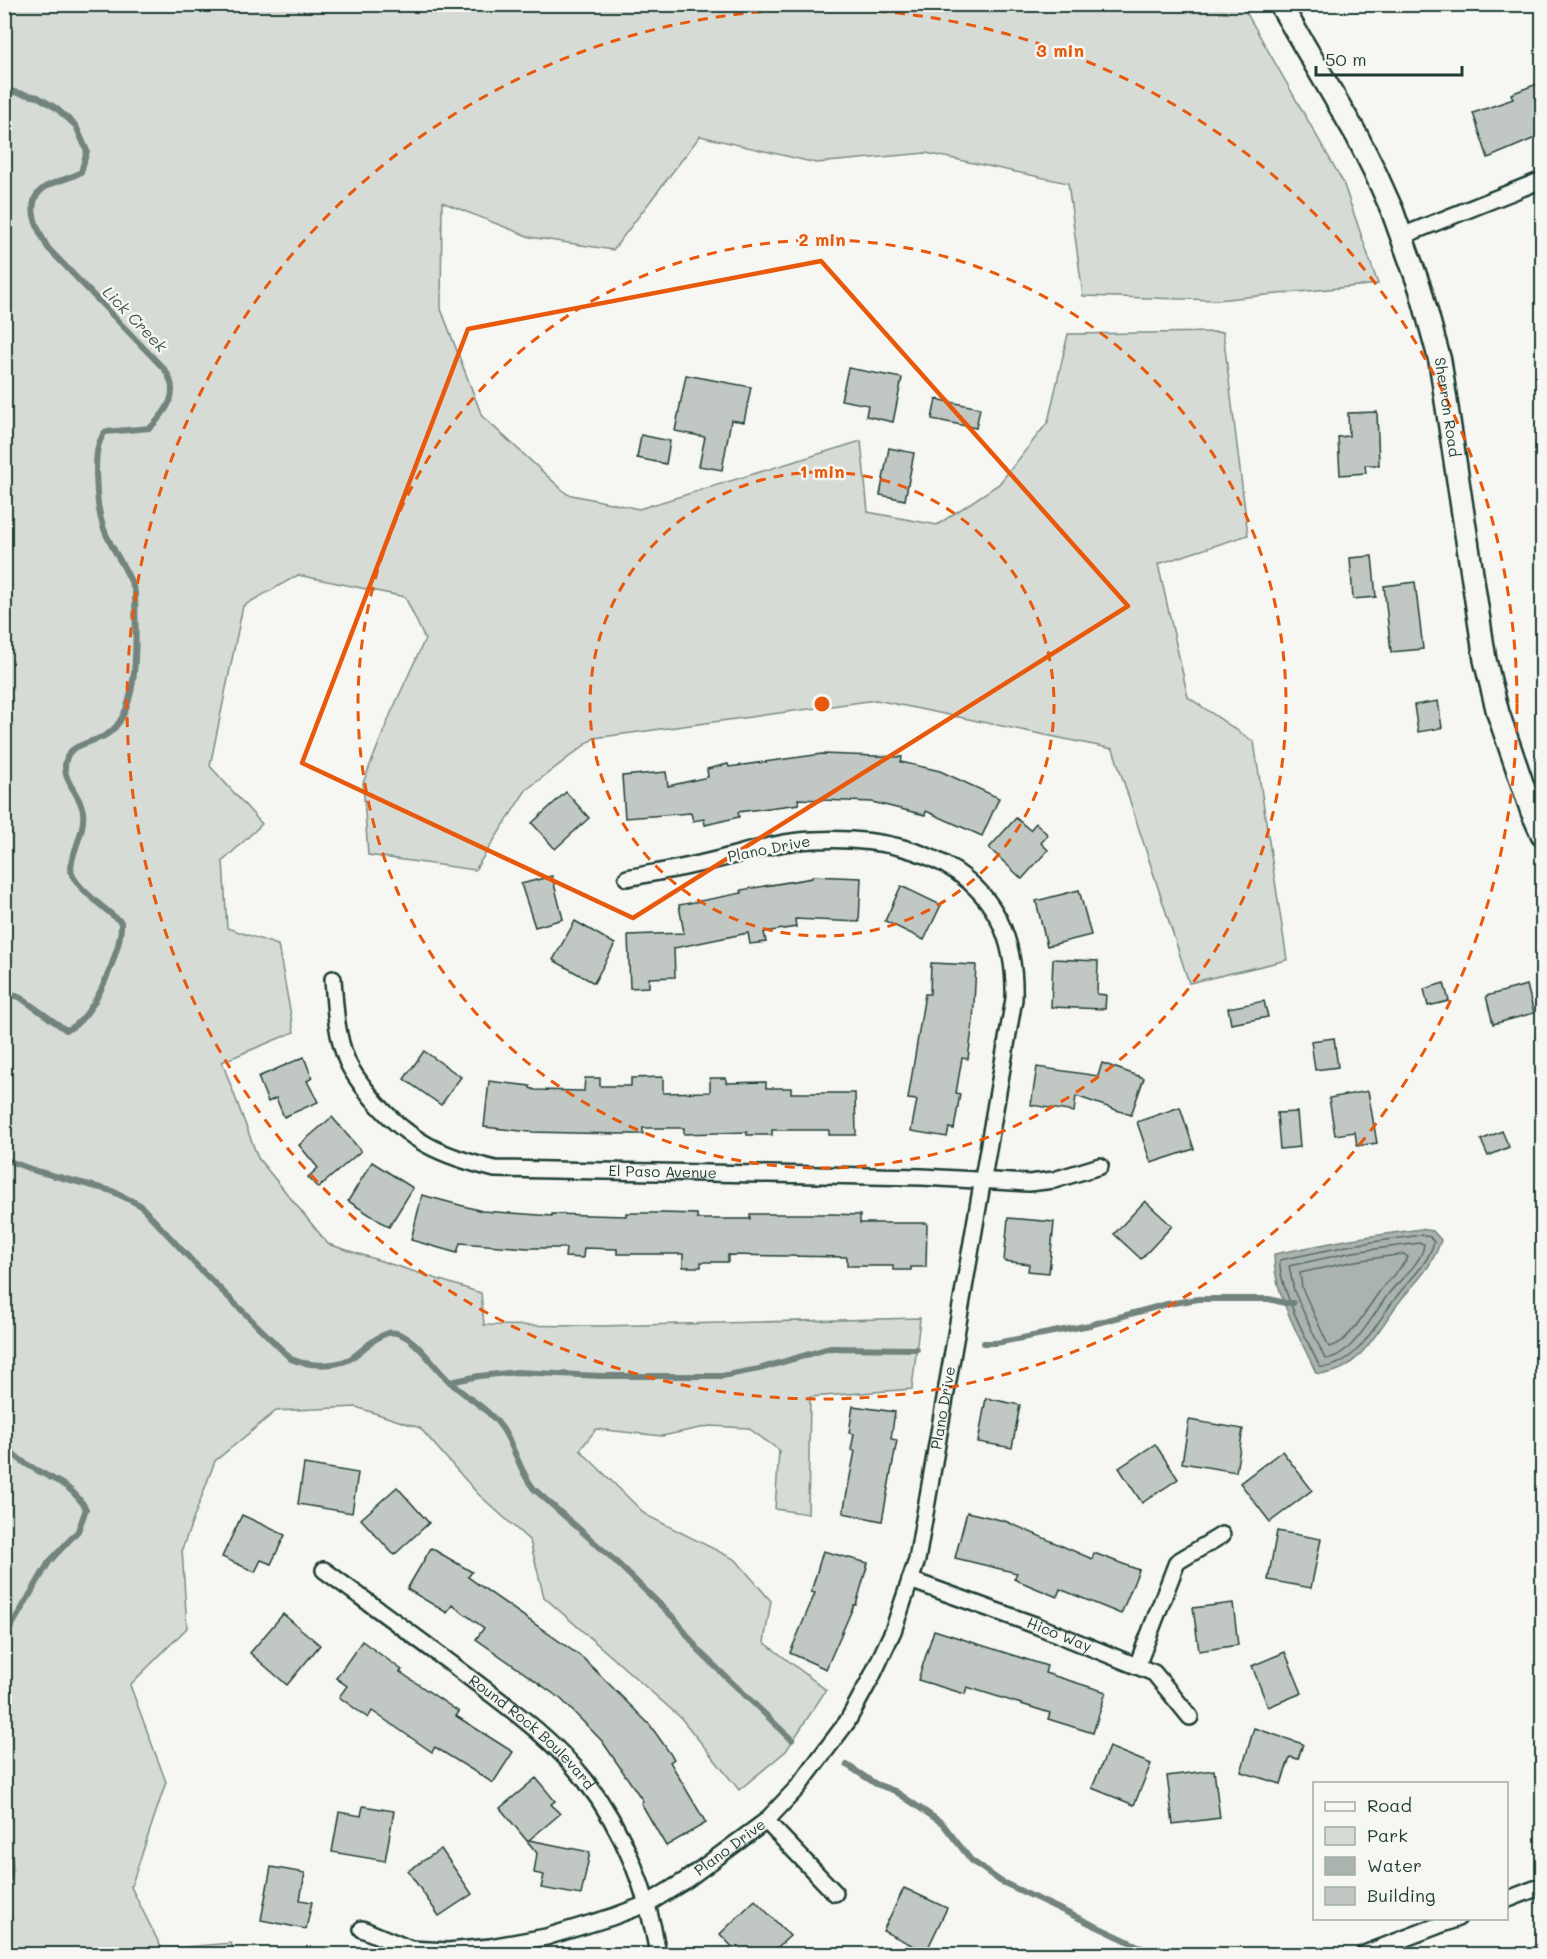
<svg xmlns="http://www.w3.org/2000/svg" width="1547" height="1959" viewBox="0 0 1547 1959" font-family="Mali,sans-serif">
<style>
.green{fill:#d6dbd6;stroke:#7a8c85;stroke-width:1.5}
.water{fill:#aab3ae;stroke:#72847d;stroke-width:1.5}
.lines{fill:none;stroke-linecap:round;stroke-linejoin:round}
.shore{stroke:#576c65;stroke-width:1.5}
.stream{stroke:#72847d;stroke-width:6}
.building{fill:#c1c8c3;stroke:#1f3d34;stroke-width:1.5}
.street-casing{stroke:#1f3d34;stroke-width:20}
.secondary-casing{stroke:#1f3d34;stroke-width:26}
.street{stroke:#f6f6f2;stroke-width:15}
.secondary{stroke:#f6f6f2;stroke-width:21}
.marked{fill:none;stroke:#e8590c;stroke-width:4.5;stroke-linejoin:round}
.ring{fill:none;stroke:#e8590c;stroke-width:3;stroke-dasharray:10 8}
.labels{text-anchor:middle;stroke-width:5;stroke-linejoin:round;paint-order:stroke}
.street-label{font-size:15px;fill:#1f3d34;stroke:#f6f6f2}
.water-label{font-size:16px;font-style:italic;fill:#425a52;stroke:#f6f6f2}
.centre{fill:#e8590c;stroke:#f6f6f2;stroke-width:3}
.ring-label{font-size:18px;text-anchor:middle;font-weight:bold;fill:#e8590c;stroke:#f6f6f2;stroke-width:5;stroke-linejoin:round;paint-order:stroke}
</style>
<rect width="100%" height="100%" fill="#f6f6f2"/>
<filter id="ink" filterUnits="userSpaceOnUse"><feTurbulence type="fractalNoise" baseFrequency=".0167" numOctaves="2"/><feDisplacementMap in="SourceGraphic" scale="12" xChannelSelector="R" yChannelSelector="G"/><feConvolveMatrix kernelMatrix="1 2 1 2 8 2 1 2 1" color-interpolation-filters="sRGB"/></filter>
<g filter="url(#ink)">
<polygon class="green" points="5,4 1242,5 1343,182 1378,284 1217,300 1083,296 1068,183 926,153 816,163 700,136 613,250 530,237 442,202 441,309 482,416 567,494 639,509 861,441 868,512 937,525 999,484 1048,422 1068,334 1223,332 1248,535 1158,564 1188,697 1254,742 1287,960 1189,983 1113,749 876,700 594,738 526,790 475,870 368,855 363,783 391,713 425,639 405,597 298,575 243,606 210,766 262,824 223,861 227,928 278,945 294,1032 222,1062 258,1158 328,1244 481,1293 484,1325 600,1326 920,1318 912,1389 810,1397 808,1514 775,1509 779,1450 748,1428 710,1426 662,1436 596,1429 580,1450 646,1515 736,1560 771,1601 764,1642 826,1690 786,1751 739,1790 681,1718 544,1597 530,1541 478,1494 420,1428 356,1407 276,1411 215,1461 182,1549 187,1628 130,1685 166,1782 131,1887 162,1949 231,1943 235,1954 5,1954 4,623 8,621 4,612"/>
<path class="water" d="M1421,1229L1433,1231L1441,1240C1432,1268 1417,1280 1400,1301C1380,1326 1355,1380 1316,1373C1300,1337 1273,1293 1274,1254L1351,1239Z"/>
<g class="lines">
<g class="shore">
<path d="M1421,1235L1430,1237L1434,1242C1427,1267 1408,1280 1394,1300C1381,1317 1370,1338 1354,1353C1345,1361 1332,1368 1320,1367C1309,1345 1277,1283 1280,1260L1352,1245Z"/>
<path d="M1420,1243L1424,1244C1422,1264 1400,1279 1389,1293C1376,1311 1365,1332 1349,1347C1343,1352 1333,1359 1325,1359L1294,1291L1289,1266L1353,1252Z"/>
<path d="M1404,1254L1408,1257C1401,1269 1391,1277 1383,1287C1369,1304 1359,1327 1342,1341C1338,1344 1334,1346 1329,1347L1302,1288L1300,1273L1355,1261Z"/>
</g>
<g class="stream">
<path d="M4,90L38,97L56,108L76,126L87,151L81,172C70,179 58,180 47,186C21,200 38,231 48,248L165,370C181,393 167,411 150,428L105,432C96,444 96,458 96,473C97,492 97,510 104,529C112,551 128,569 135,592C135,630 143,713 106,735C95,742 72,744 67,757C58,779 81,793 83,812C86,832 67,860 72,874C78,889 108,911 121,922C123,948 92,1024 66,1030L21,998L4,991"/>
<path d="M4,1159L36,1171L112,1191L140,1205L195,1264L291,1359C307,1366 334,1367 350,1359C363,1351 372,1338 388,1333C395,1331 402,1335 409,1339C424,1350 436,1369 450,1382C467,1398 489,1409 502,1428C515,1447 519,1471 534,1489L612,1558L676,1620L700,1652L792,1740"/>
<polyline points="984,1343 996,1343 1090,1325 1167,1304 1199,1299 1269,1299 1285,1303 1293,1303"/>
<polyline points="450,1382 479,1376 517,1372 601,1376 722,1376 759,1369 830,1348 917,1349"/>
<path d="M4,1445C10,1450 16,1457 22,1461C47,1479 69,1480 86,1509L78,1531L49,1562L4,1639"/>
<polyline points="847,1765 876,1784 895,1791 942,1823 971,1860 1000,1881 1155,1954"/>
<path d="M4,1848C12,1858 13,1877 4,1887"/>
<polyline points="4,1944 9,1954"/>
</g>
</g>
<g class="building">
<polygon points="1542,82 1542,135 1488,158 1473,113 1513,99 1511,94"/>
<polygon points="848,368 902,378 893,422 866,416 868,405 841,400"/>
<polygon points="686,375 751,387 744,422 731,420 722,470 699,466 705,437 675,431"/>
<polygon points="936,399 980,408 976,428 932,419"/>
<polygon points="1377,412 1379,465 1365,465 1366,473 1340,475 1338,437 1349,436 1348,413"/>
<polygon points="641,435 670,441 666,464 637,458"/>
<polygon points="889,448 914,453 905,500 880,495"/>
<polygon points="1372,556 1376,597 1353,599 1350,558"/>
<polygon points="1415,582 1423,649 1391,652 1384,586"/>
<polygon points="1438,701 1442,728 1418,732 1414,705"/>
<polygon points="822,754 902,757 901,762 940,771 999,798 982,836 926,811 925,815 872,802 798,799 799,804 738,812 739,817 705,825 704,819 693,821 691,813 625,818 622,776 666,772 668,786 708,777 707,769 728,764 729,767"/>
<polygon points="566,792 589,818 555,849 532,823"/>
<polygon points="1016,818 1030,830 1036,823 1048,835 1041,843 1048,850 1022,879 989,848"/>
<polygon points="552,876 563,919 535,927 521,884"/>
<polygon points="812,876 861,878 859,922 795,919 796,927 764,932 766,942 750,944 748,933 674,948 675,977 649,978 649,987 630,988 628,935 684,933 679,905 742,893 741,890 812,878"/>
<polygon points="901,886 941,905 924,940 885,921"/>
<polygon points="1079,890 1091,935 1047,946 1036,901"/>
<polygon points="575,921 615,944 594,983 553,960"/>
<polygon points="1053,959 1098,961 1097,994 1106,995 1105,1009 1051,1007"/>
<polygon points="931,963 976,965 973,1022 968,1059 962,1058 956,1093 960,1094 954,1129 949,1128 947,1137 911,1131 917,1100 908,1099 925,994 930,994"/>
<polygon points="1444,983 1449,1001 1428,1006 1424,989"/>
<polygon points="1527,985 1534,1013 1493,1024 1486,996"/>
<polygon points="1264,1001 1268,1017 1231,1024 1228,1008"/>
<polygon points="1334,1038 1338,1067 1315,1070 1311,1041"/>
<polygon points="424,1051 461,1077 441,1105 404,1079"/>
<polygon points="304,1057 312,1078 307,1081 318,1102 284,1117 276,1098 268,1102 258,1077"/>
<polygon points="1102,1063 1144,1078 1131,1115 1076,1096 1074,1112 1031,1105 1037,1067 1098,1076"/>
<polygon points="663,1077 663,1093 710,1092 710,1078 726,1078 726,1083 766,1082 766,1088 791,1088 791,1093 855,1093 856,1135 829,1135 829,1130 772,1130 772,1135 747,1135 747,1132 684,1134 684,1128 643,1128 643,1134 619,1134 530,1132 484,1127 489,1081 530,1086 530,1088 535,1090 584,1091 585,1078 600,1078 600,1086 631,1086 631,1078"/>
<polygon points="1368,1091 1377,1143 1357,1146 1355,1132 1335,1135 1329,1098"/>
<polygon points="1180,1107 1194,1149 1151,1163 1137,1122"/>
<polygon points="1297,1112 1300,1147 1280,1149 1277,1113"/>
<polygon points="332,1117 361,1151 318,1188 308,1177 318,1168 299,1145"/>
<polygon points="1502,1131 1509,1147 1488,1156 1481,1140"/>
<polygon points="372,1162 413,1188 389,1227 348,1201"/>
<polygon points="422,1195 482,1211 552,1216 552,1214 626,1216 626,1213 662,1213 697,1214 697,1219 750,1219 750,1214 832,1214 860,1215 860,1223 927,1223 926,1267 911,1267 911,1270 893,1270 893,1266 847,1266 847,1257 728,1255 728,1262 701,1262 701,1267 683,1267 683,1254 617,1254 617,1249 584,1248 583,1258 565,1257 566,1248 528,1248 460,1243 457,1253 411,1240"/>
<polygon points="1145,1201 1172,1226 1141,1259 1114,1234"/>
<polygon points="1008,1218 1054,1222 1049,1273 1028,1271 1029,1264 1004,1261"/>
<polygon points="986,1398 1020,1405 1012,1448 978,1442"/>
<polygon points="853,1406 895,1412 891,1439 897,1440 882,1521 843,1513 855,1451 851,1450 854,1434 849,1433"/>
<polygon points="1189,1420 1243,1429 1236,1472 1182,1463"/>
<polygon points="1155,1444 1178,1479 1142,1503 1119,1468"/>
<polygon points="1282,1451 1312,1490 1270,1522 1240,1483"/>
<polygon points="304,1464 358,1473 352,1513 298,1504"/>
<polygon points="397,1487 429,1523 394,1555 361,1519"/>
<polygon points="967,1512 1005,1521 1092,1559 1094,1553 1139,1570 1121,1614 1060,1589 1057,1597 1014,1579 1017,1573 955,1558"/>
<polygon points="242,1515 285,1535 271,1564 261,1560 255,1572 222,1557"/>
<polygon points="1277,1531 1321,1539 1311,1588 1268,1580"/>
<polygon points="431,1548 472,1572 468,1577 583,1658 650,1725 674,1759 670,1762 706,1823 666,1846 641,1803 643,1801 602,1741 561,1699 476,1639 484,1628 452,1605 447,1613 407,1589"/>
<polygon points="823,1551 868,1563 856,1605 854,1605 826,1669 790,1653 815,1593 811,1592"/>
<polygon points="1233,1603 1238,1645 1199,1651 1193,1608"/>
<polygon points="283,1614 320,1645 287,1685 250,1653"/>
<polygon points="934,1630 1047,1666 1045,1673 1106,1692 1093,1733 1048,1719 1050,1713 967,1687 965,1694 918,1680"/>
<polygon points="362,1641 402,1670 400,1672 459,1712 456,1716 513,1752 493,1783 435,1747 432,1752 372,1711 368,1718 339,1697 347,1686 336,1678"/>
<polygon points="1285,1652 1302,1693 1268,1707 1252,1666"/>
<polygon points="1254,1728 1303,1744 1298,1759 1290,1757 1281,1784 1241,1772"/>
<polygon points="1109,1747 1151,1764 1134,1805 1092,1788"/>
<polygon points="1214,1770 1220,1818 1173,1824 1167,1776"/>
<polygon points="536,1778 555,1801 551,1804 560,1814 529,1840 590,1852 581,1895 541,1888 544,1875 534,1873 537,1853 500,1808"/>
<polygon points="363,1806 394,1811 385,1861 332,1852 339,1812 361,1816"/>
<polygon points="441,1849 472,1894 439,1916 408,1871"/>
<polygon points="271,1867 305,1873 300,1900 312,1902 306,1929 261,1920"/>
<polygon points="904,1888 947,1908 926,1952 883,1931"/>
<polygon points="755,1900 790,1936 770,1954 739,1954 720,1934"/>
</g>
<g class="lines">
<g class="street-casing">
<g id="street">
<polyline points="1402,236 1542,180"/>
<path id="s1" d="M333,979C335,1006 336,1035 347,1061C353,1075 364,1088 373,1099C409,1142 442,1156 495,1169L922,1177L1029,1183L1054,1180L1100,1166"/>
<path id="s2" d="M324,1570C373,1606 422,1641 470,1678C511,1709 553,1739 585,1780C624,1830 648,1892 658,1954"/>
<path id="s3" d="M910,1580L1035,1625L1154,1673L1190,1717"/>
<polyline points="1137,1666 1177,1562 1222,1535"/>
<polyline points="766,1821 835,1893"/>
<polyline points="1506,1900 1542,1886"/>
<path id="s4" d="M362,1929L410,1949L448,1951L490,1947L546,1937L612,1917L647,1904L686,1880L766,1821L798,1787L847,1722L872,1676L893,1631L917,1560L1014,999C1018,876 922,835 814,840C776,841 739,855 703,863C678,869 652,873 627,878"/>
<polyline points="1364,1954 1458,1918"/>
</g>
</g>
<g class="secondary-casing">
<g id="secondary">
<path id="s5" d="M1280,4L1357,136L1374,170L1392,210L1420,288L1440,361L1485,660L1498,713L1532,812L1542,834"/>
</g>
</g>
<use href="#street" class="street"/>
<use href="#secondary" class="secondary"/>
</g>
</g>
<path class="marked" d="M821,261L1128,606L633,918L302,763L468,329Z"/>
<g class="ring">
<circle cx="822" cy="704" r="232"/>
<circle cx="822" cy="704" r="464"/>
<circle cx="822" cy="704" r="695"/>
</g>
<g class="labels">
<g class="street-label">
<text dy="5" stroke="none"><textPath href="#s5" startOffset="440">Sherron Road</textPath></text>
<text transform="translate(769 849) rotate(-11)" y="5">Plano Drive</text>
<text dy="5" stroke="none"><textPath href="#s1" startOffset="441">El Paso Avenue</textPath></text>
<text dy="5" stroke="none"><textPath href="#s4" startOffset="900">Plano Drive</textPath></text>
<text dy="5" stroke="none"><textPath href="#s3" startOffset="159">Hico Way</textPath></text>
<text dy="5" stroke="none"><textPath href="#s2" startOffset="264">Round Rock Boulevard</textPath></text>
<text dy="5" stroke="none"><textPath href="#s4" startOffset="396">Plano Drive</textPath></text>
</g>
<g class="water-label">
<text transform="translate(135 319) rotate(46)" y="6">Lick Creek</text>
</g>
</g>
<circle cx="822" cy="704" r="9" class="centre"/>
<g class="ring-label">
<text x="1060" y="57">3 min</text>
<text x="822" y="246">2 min</text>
<text x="822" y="478">1 min</text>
</g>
<rect width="1547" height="1959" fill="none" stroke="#f6f6f2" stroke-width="24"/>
<rect x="12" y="12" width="1523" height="1935" fill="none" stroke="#1f3d34" stroke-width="2" filter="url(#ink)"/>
<rect x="1313" y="1782" width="195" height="138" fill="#f6f6f2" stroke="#a0aca6" stroke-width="1.5"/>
<rect x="1325" y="1802" width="30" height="9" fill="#f6f6f2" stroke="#a0aca6" stroke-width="1.5"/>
<text x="1367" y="1812" font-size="18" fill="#1f3d34">Road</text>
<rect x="1325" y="1827" width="30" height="18" fill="#d6dbd6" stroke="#a0aca6" stroke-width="1.5"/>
<text x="1367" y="1842" font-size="18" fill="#1f3d34">Park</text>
<rect x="1325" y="1857" width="30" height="18" fill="#aab3ae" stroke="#a0aca6" stroke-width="1.5"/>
<text x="1367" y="1872" font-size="18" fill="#1f3d34">Water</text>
<rect x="1325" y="1887" width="30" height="18" fill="#c1c8c3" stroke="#a0aca6" stroke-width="1.5"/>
<text x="1367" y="1902" font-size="18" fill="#1f3d34">Building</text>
<path d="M1316 66v9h146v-9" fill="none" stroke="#1f3d34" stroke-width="3"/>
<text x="1325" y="66" font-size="18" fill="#1f3d34" stroke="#f6f6f2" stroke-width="4.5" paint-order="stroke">50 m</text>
</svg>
